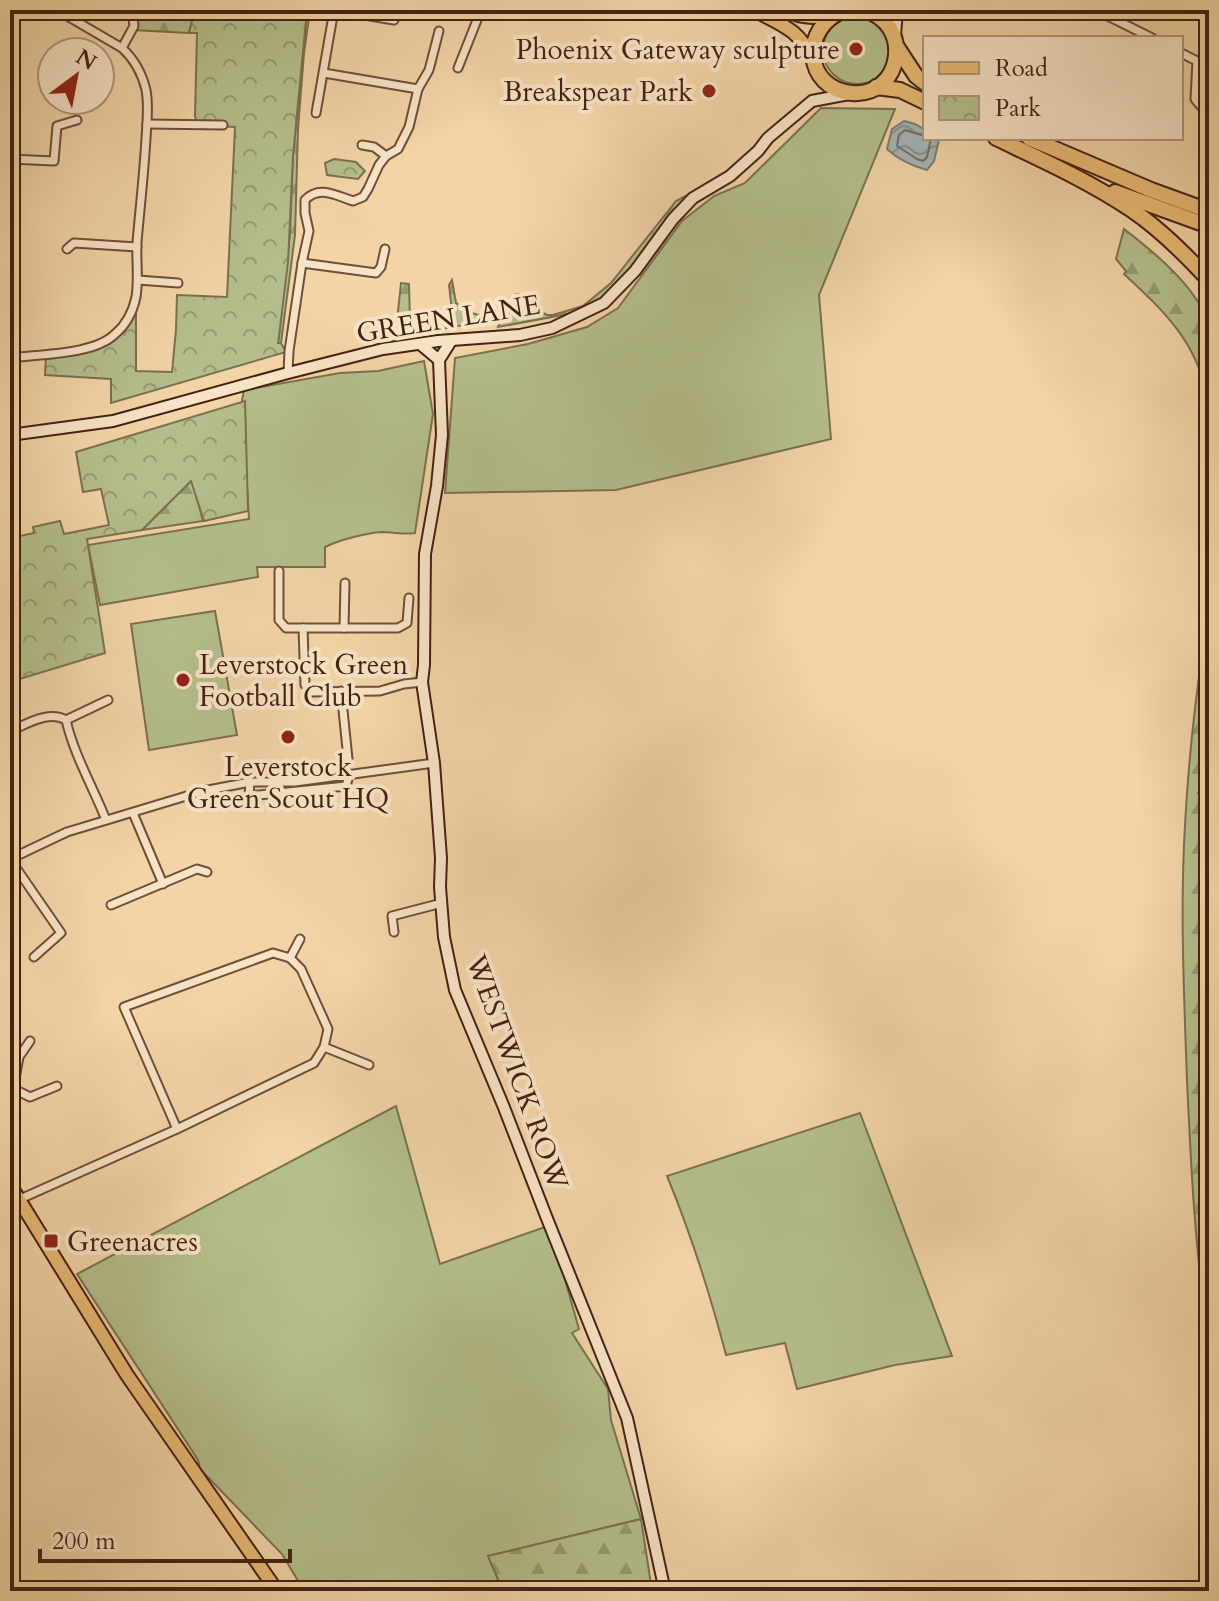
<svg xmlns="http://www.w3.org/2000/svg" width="1219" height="1601" viewBox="0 0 1219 1601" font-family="Cardo,serif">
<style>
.grass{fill:#b4be8c;stroke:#7c7050;stroke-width:2}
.forest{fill:url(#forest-firs);stroke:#7c7050;stroke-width:2}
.park{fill:url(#park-crowns);stroke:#7c7050;stroke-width:2}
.water{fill:url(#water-waves);stroke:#7d7a74;stroke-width:2}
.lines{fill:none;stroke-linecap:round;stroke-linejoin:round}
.shore{stroke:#746b64;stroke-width:2}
.street-casing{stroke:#704e38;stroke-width:11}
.secondary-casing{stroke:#452114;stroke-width:14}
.primary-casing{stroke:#452114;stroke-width:16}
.highway-casing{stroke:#452114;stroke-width:18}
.street{stroke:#f7e3c5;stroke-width:7}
.secondary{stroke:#f7e3c5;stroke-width:10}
.primary{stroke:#e9ba73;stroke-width:12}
.highway{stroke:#e9ba73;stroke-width:14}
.poi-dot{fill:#8f2418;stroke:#f7e3c5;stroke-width:3}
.labels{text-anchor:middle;stroke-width:8;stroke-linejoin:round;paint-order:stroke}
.poi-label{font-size:28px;fill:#452114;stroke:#f7e3c5;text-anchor:end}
.street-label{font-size:28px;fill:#452114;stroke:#f7e3c5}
</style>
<defs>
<pattern id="forest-firs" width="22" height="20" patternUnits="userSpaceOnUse" patternTransform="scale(2)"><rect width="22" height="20" fill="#b4be8c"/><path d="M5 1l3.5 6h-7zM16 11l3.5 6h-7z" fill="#949a71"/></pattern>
<pattern id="park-crowns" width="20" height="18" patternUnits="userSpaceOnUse" patternTransform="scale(2)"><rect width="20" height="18" fill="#b4be8c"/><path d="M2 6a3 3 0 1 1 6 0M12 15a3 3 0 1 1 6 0" fill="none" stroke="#949a71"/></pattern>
<pattern id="water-waves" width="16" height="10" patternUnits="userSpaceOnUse" patternTransform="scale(2)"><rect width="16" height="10" fill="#a2b5b4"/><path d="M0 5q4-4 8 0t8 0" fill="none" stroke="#869391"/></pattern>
</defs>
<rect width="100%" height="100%" fill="#f2d4a6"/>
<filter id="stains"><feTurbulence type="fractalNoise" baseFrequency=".0025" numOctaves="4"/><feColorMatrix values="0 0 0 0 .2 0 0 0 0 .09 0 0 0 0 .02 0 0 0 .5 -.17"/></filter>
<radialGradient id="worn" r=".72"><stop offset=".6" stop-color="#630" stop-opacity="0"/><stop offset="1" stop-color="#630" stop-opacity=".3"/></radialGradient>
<g class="grass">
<circle cx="857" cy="50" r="34"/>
<polygon points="821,108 895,109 819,295 831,439 616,490 445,493 455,358 528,344 587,327 618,308 682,221 714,196 745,183"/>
<path d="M424,361L433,414L415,533C404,535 394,532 382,532C366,533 339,540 325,547V567H257L258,577L100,605L88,545L249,519L242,400L244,390L340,373L378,371Z"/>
<polygon points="215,611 237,735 149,750 131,624"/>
<polygon points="396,1106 440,1264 545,1227 556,1248 579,1329 572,1333 608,1389 611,1420 641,1519 488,1556 503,1591 304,1591 282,1554 200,1469 198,1460 77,1274"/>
<path d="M860,1113L952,1356L895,1365L797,1389L785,1343L726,1355C710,1294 691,1234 667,1176Z"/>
</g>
<g class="forest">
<polygon points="135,10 191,10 192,21 189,33 132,30"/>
<polygon points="307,10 310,10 304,53 298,129 295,235 281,343 278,343 279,336 290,234 293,156"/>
<path d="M695,191L628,277L606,297L584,311L498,327L500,322L463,325L410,335L397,321L401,283L409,284L410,323L453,320L449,285L452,280L456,303C477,320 495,321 514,301L511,297L517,294H520L518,300L547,315H553L583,306L611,283L676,201Z"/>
<path d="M1124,229C1154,252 1194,285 1208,321C1213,334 1209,386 1209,403C1198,343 1166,313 1124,274L1126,271L1116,259Z"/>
<polygon points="192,480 203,521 142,530"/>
<path d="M1209,599V802L1200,792L1198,793L1209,808V1341C1195,1255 1191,1167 1187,1080C1184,995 1180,910 1185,825C1188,768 1194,711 1202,655L1203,658L1206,649L1203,648Z"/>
<polygon points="641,1519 652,1591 503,1591 488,1556"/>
</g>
<g class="park">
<polygon points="191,10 307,10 293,156 288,262 279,336 278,343 281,343 286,352 111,403 111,379 45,375 46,354 86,349 116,334 136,299 136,371 172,372 176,329 177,295 227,297 235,127 198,125 195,116 197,33 189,33 192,21"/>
<polygon points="334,159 356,162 365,171 358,179 327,175 325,163"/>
<polygon points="245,401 248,511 204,521 191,481 142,530 87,539 105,653 10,682 10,538 34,533 33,527 60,521 64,534 109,525 101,489 83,492 76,452"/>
</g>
<path class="water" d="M904,121L915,124L925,130V138H937L939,140L934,161L927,170C912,166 899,160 887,149L892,129Z"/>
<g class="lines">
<polyline class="shore" points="925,136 905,130 899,135 897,146 917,159 923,161 927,157 931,138"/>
<g class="street-casing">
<g id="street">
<polyline points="1096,10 1152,38"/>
<polyline points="122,48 134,26 132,10"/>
<polyline points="1181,53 1197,61 1195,99 1209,116"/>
<polyline points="458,68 481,10"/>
<polyline points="324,73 418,89"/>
<polyline points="316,113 334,10 394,20"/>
<polyline points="147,124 223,125"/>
<polyline points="362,145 374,147 386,156"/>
<polyline points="10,159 54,161 57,126 77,120"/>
<polyline points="67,249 74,243 137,247"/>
<polyline points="302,263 376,273 381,267 385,249"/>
<polyline points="138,280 178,283"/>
<path d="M10,358C40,354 94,355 115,334C126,325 133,311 136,297C139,279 136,260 137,242C140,208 144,173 146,138C147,122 149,106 146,90C142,73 134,59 122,48L57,10"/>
<path d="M288,373L289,351L302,263L309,231L305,213V200C319,185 335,195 353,201L363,197L368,189L379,165L386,156L398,149L409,127L418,89L429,70L439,31"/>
<polyline points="279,571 279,620 286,628 398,628 407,623 409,598"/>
<polyline points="303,628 305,685 311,692 380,691 404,684 422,682"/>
<polyline points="344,628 345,583"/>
<polyline points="341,691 348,759"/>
<path d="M66,720C74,755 93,787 106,820"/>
<path d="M10,731C27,724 49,710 66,720L108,700"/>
<polyline points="250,782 249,796 346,786 349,776"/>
<polyline points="10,794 10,795"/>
<polyline points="133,813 163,884"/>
<polyline points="111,905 197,869 207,872"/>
<polyline points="394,932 392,916 442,903"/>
<polyline points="34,957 61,933 10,859 67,832 203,791 250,782 295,782 434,763"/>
<polyline points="290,958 300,939"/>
<polyline points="324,1047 369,1065"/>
<polyline points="10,1086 15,1079 19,1057 30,1041"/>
<polyline points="10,1087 30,1097 57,1086"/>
<polyline points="18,1200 177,1129 314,1063 324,1047 328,1029 301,969 290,958 273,953 124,1007 177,1129"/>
</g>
</g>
<g class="secondary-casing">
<g id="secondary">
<polyline points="895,36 897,10"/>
<polyline points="451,341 439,360 442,435 437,486 425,554 424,665 422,682 434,763 441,858 440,887 444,937 455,990 503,1105 546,1216 627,1418 665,1591"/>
<polyline points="420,344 439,360"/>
<polyline points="10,435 113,421 288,373 383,349 438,341 520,335 552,328 604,303 635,271 673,219 693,198 730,176 758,151 768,138 812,101 849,94"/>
</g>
</g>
<g class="primary-casing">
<g id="primary">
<path d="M754,10C782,25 799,29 813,60"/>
<path d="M786,10C803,19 816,18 834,14"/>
<polyline points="10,1185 127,1375 277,1591"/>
</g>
</g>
<g class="highway-casing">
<g id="highway">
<path d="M845,10C799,27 804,89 852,93C903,97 914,22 863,10"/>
<polyline points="897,47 916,76 925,83"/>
<polyline points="876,87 900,90 925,102"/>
<path d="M996,138C1042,160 1089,181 1132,210C1160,229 1186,255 1209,280"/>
<polyline points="1029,138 1151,190 1209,211"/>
<polyline points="1115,192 1209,226"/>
</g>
</g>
<use href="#street" class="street"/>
<use href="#secondary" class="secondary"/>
<use href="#primary" class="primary"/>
<use href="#highway" class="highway"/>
</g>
<g class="poi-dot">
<circle cx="856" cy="49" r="8"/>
<circle cx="709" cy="91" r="8"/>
<circle cx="183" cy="680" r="8"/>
<circle cx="288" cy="737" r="8"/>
<rect x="43" y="1233" width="16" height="16" rx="4"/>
</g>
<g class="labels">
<g class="poi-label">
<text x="840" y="59">Phoenix Gateway sculpture</text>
<text x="693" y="101">Breakspear Park</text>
<text x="199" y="674" text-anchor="start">Leverstock Green<tspan x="199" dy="32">Football Club</tspan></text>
<text x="288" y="776" text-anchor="middle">Leverstock<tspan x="288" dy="32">Green Scout HQ</tspan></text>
<text x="67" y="1251" text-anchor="start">Greenacres</text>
</g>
<g class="street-label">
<text transform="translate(448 318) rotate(-9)" y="10">GREEN LANE</text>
<text transform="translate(518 1072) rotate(70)" y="10">WESTWICK ROW</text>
</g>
</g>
<rect width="1219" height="1601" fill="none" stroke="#f2d4a6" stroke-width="40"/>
<rect x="12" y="12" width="1195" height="1577" fill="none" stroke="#452114" stroke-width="4"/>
<rect x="20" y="20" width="1179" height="1561" fill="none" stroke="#452114" stroke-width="2"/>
<rect x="923" y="36" width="260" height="104" fill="#f7e3c5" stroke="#b0957e" stroke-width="2"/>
<rect x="939" y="62" width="40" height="12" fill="#e9ba73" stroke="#b0957e" stroke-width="2"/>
<text x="995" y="76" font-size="24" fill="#452114">Road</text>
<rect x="939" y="96" width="40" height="24" fill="url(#park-crowns)" stroke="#b0957e" stroke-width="2"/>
<text x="995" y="116" font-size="24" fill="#452114">Park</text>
<g transform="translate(76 76) rotate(32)"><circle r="38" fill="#f7e3c5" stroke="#b0957e" stroke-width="2"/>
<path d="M0-6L14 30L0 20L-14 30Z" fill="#8f2418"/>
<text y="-12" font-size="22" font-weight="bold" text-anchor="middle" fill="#452114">N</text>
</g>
<path d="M40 1549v12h250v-12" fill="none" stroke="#452114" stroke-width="4"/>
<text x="52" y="1549" font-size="24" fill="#452114" stroke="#f7e3c5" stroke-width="6" paint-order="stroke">200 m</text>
<rect width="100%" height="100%" filter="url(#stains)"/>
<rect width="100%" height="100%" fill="url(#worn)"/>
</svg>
